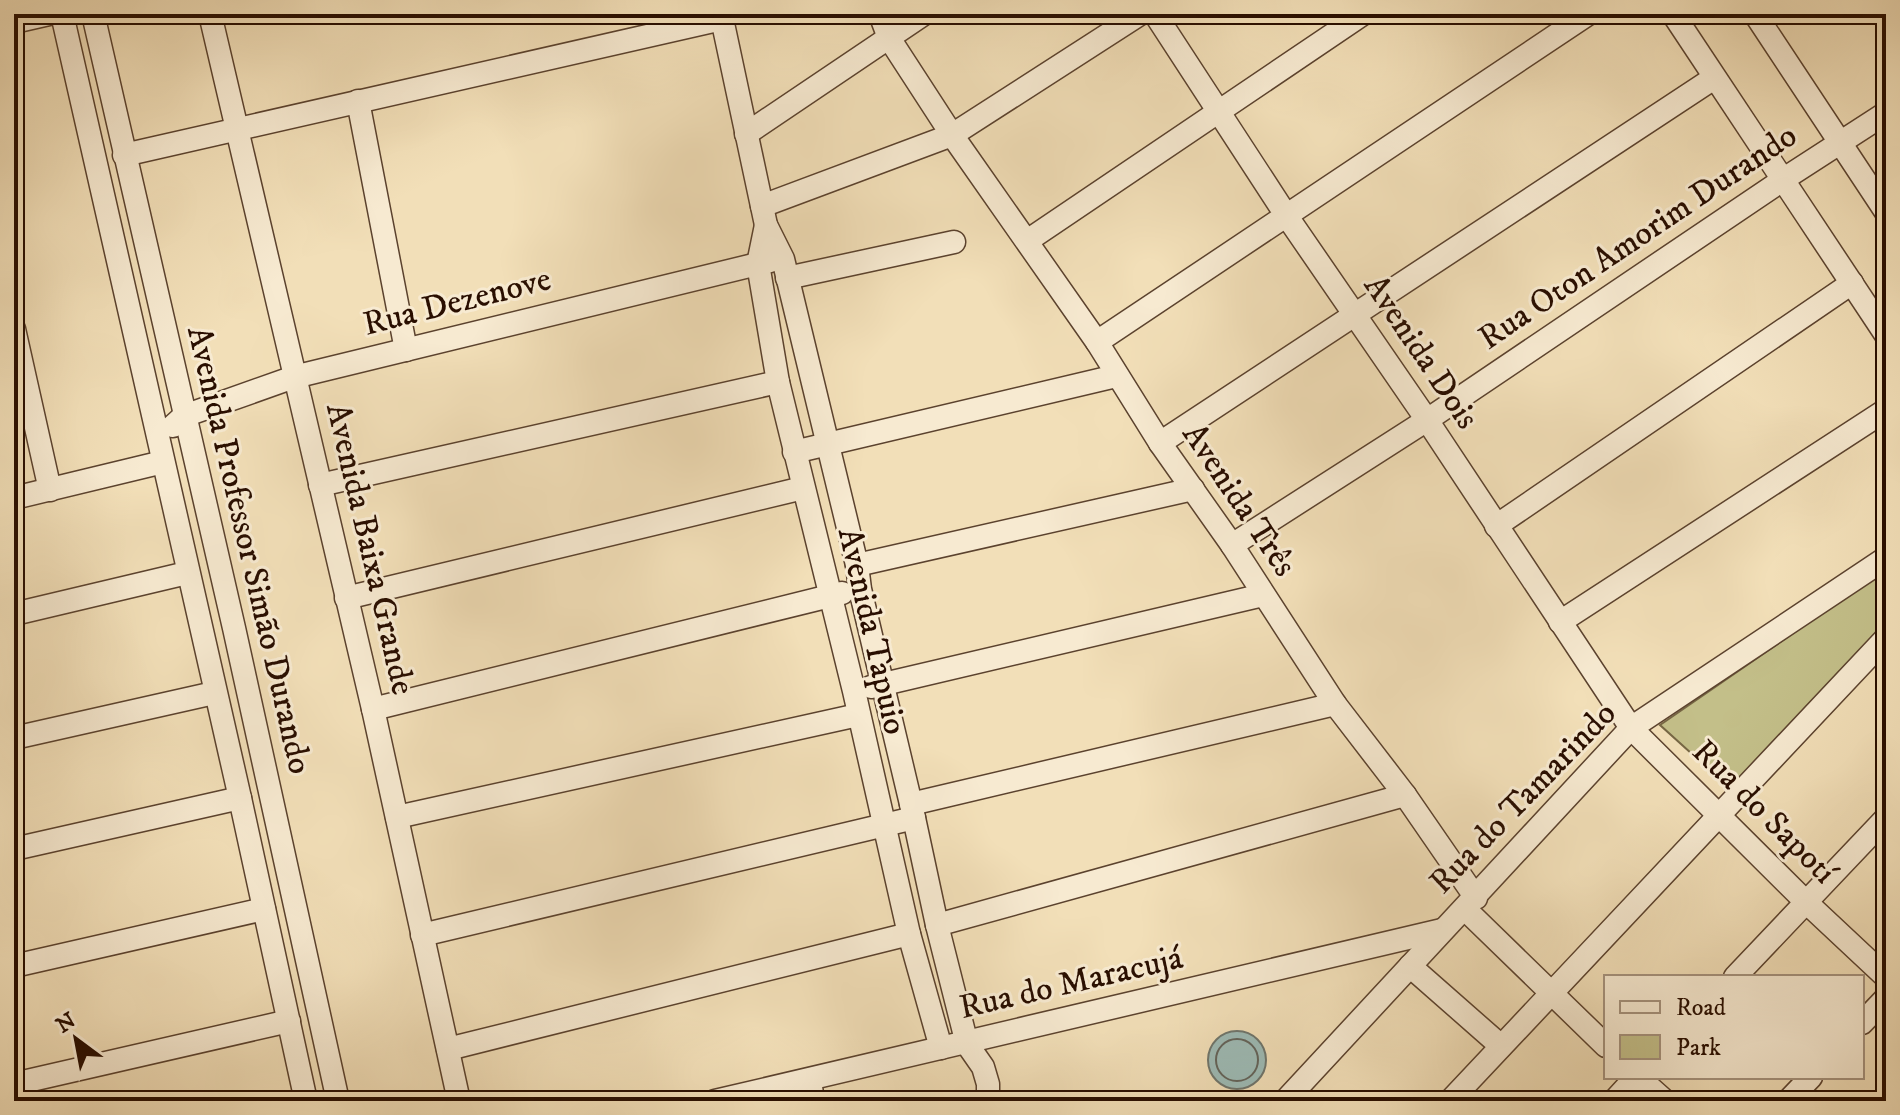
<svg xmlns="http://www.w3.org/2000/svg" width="1900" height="1115" font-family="'IM FELL DW Pica',serif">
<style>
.green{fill:#c3bf89;stroke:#766644;stroke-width:2}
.water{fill:#9dbbb6;stroke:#6f766d;stroke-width:2}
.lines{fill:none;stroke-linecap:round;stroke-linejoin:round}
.shore{stroke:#63645b;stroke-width:2}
.minor-casing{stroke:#5b422e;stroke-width:25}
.minor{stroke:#f7ead1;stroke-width:22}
.labels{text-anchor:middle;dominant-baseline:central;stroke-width:6;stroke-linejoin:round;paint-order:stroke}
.street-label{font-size:34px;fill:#290e00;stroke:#f7ead1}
</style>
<rect width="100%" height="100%" fill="#f2dfb8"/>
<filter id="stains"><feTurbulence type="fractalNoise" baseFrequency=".0025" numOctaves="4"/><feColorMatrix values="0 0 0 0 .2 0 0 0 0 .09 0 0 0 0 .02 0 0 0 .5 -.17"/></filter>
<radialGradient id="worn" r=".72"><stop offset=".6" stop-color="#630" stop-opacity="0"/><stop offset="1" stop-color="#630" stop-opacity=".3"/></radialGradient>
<polygon class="green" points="1886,569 1886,629 1734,792 1660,725"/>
<circle class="water" cx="1237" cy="1060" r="29"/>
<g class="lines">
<circle class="shore" cx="1237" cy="1060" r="21"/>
<g class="minor-casing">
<g id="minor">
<polyline points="62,14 240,798 306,1101"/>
<polyline points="93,14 234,628 338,1101"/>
<polyline points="210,14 373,709 459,1101"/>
<polyline points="721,14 766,225 783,259 857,565 860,589 911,804 937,925 967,1044 983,1067 988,1084 988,1101"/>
<polyline points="880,14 889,38 952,135 1097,342 1160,443 1232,545 1335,704 1405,795 1476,898"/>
<polyline points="1155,14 1286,215 1427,420 1631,728 1807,903 1886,977"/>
<polyline points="1673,14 1886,335"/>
<polyline points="1755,14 1886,212"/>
<polyline points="14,22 49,14"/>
<polyline points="358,101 406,350"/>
<polyline points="746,134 924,14"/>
<polyline points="124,155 722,19"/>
<polyline points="762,206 952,135 1140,14"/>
<polyline points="766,225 758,264 778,382 854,691 909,934 941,1048"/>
<polyline points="1027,241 1363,14"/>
<polyline points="787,278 954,242"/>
<polyline points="14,329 50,490"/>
<polyline points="1097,342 1588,14"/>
<polyline points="173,426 184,416 294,377 770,261"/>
<polyline points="1160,443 1714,78"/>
<polyline points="794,452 1116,376"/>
<polyline points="320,485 778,382"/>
<polyline points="14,498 163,462"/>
<polyline points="1496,526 1852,283"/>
<polyline points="1232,545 1427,420 1784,179 1886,113"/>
<polyline points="857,565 1193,489"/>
<polyline points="346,598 803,488"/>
<polyline points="14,614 187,573"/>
<polyline points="1560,622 1886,410"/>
<polyline points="871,687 1263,595"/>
<polyline points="373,709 842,593"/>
<polyline points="14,738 214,693"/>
<polyline points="911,804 1335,704"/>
<polyline points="397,817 858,715"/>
<polyline points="14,849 240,798"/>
<polyline points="1465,909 1606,1046"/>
<polyline points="937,925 1405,795"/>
<polyline points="422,935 914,818"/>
<polyline points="14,966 264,909"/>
<polyline points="1410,966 1501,1046"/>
<polyline points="1735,977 1886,818"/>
<polyline points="1862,1023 1886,998"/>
<polyline points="448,1049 909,934"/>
<polyline points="1638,1077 1665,1101"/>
<polyline points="810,1080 813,1101"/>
<polyline points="14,1084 289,1021"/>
<polyline points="715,1101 1442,930"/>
<polyline points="1285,1101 1631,728 1886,558"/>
<polyline points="1450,1101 1886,638"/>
<polyline points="1614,1101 1636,1077"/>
<polyline points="1788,1101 1811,1077"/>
</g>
</g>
<use href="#minor" class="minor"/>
</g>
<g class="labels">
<g class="street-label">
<text transform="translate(1638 237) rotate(-34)">Rua Oton Amorim Durando</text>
<text transform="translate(457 302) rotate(-14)">Rua Dezenove</text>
<text transform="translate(1421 352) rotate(56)">Avenida Dois</text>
<text transform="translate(1239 500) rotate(56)">Avenida Três</text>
<text transform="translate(370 549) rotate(77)">Avenida Baixa Grande</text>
<text transform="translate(249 550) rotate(77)">Avenida Professor Simão Durando</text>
<text transform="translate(872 631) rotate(77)">Avenida Tapuio</text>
<text transform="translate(1523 798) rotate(-46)">Rua do Tamarindo</text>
<text transform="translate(1764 812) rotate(45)">Rua do Sapotí</text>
<text transform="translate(1071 983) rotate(-13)">Rua do Maracujá</text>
</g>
</g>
<rect width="1900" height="1115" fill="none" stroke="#f2dfb8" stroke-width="48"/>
<rect x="16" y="16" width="1868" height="1083" fill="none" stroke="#290e00" stroke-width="4"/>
<rect x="24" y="24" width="1852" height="1067" fill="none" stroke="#290e00" stroke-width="2"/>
<rect x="1604" y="975" width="260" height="104" fill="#f7ead1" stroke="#a5927d" stroke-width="2"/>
<rect x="1620" y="1001" width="40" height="12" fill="#f7ead1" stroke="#a5927d" stroke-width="2"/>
<text x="1676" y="1015" font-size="24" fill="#290e00">Road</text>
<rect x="1620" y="1035" width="40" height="24" fill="#c3bf89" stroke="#a5927d" stroke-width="2"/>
<text x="1676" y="1055" font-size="24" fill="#290e00">Park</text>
<g transform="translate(76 1039) rotate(328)" stroke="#f7ead1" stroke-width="6" paint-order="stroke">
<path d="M0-6L14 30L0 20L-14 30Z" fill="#290e00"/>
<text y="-12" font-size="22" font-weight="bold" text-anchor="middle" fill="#290e00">N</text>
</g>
<rect width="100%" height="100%" filter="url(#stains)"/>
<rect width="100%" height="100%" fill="url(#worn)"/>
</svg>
